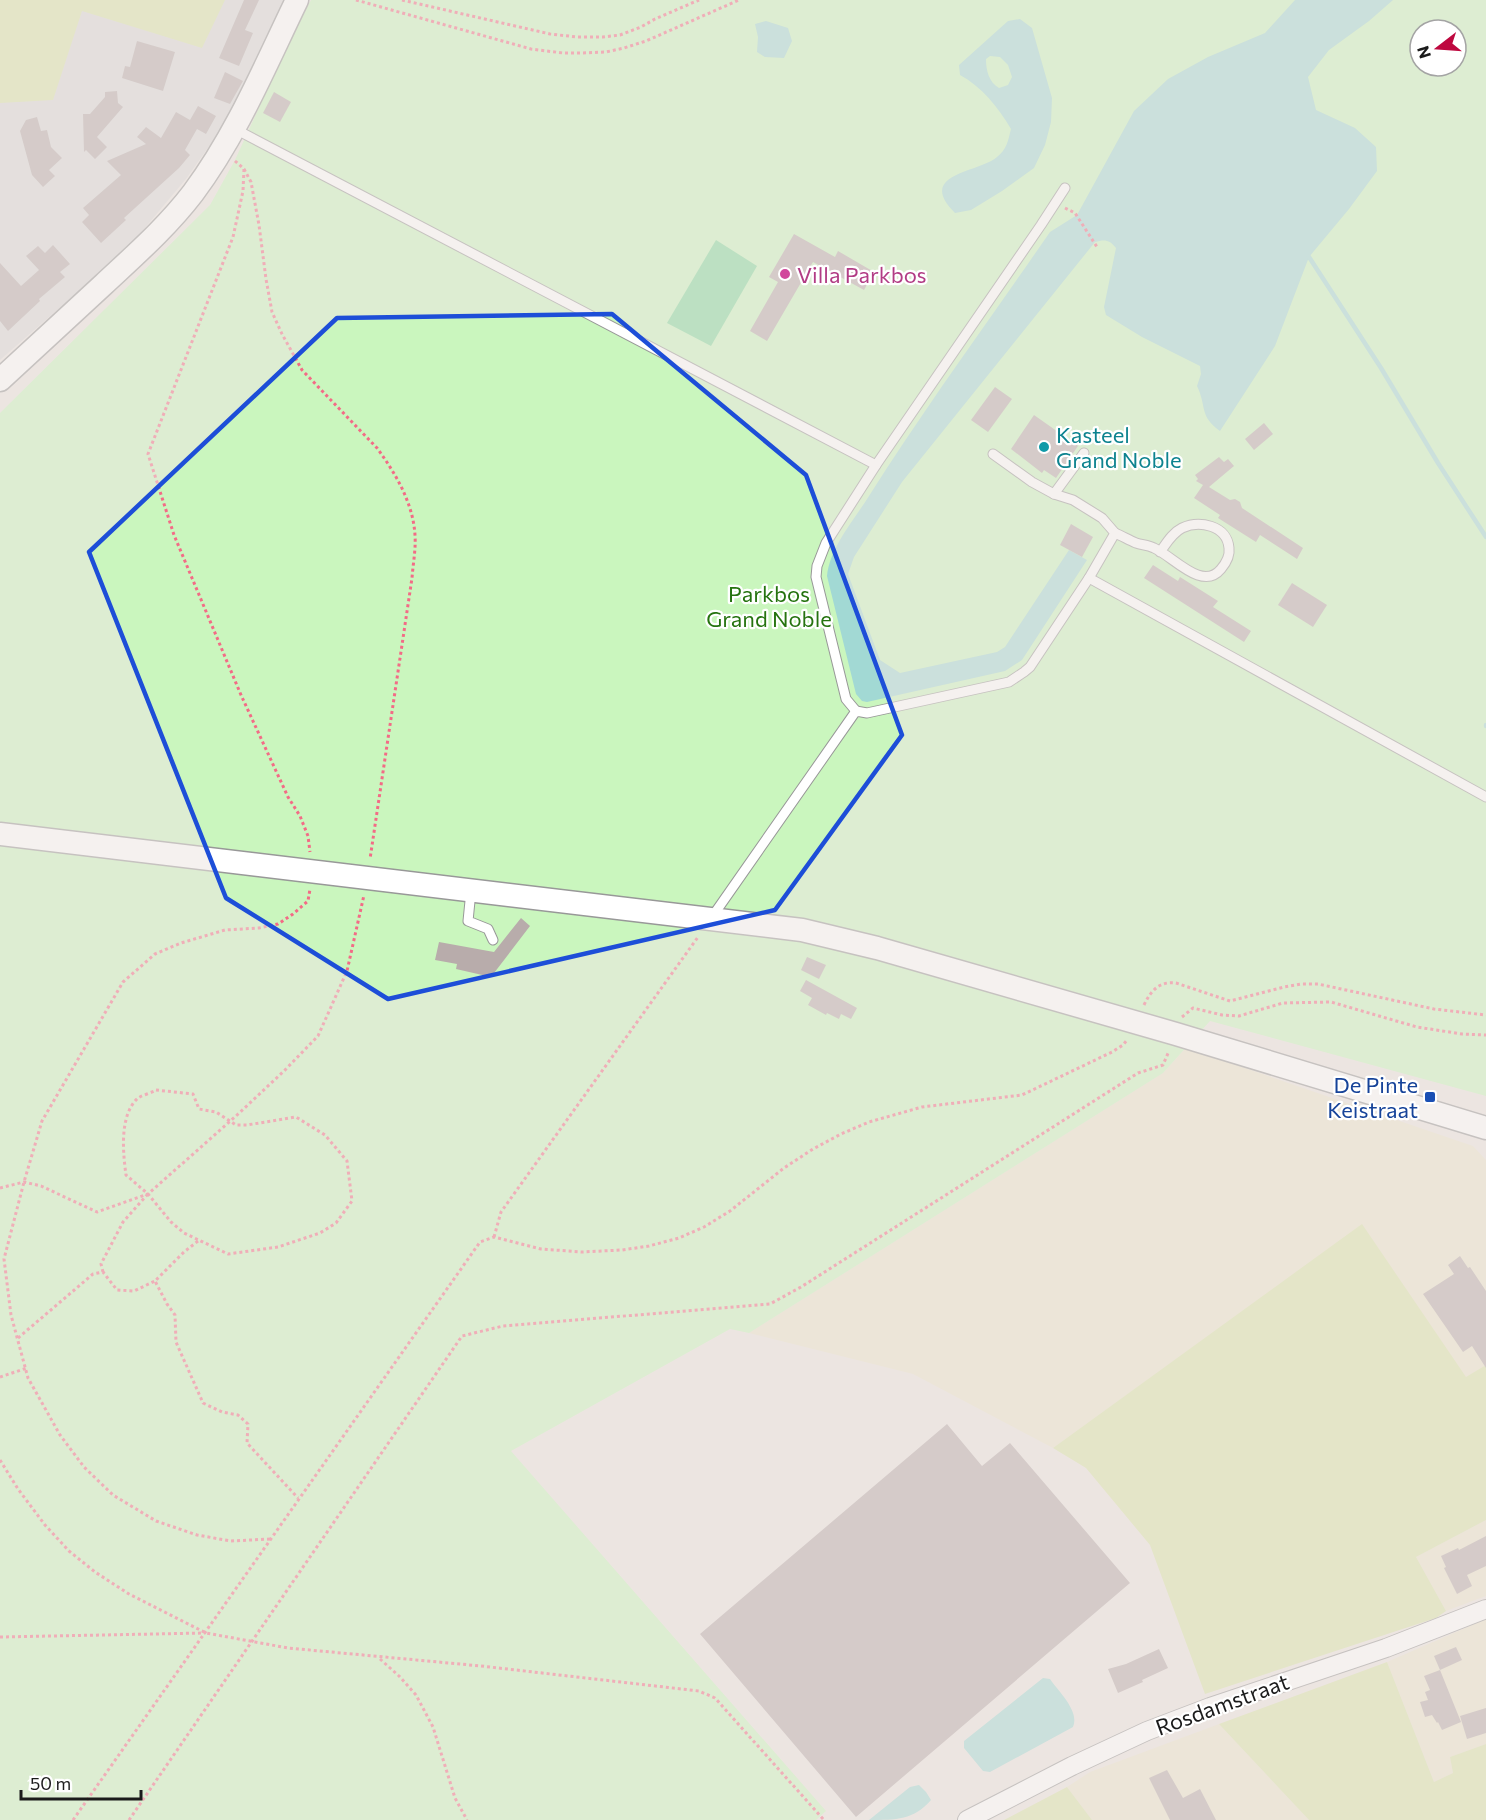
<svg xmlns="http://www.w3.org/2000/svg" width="1486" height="1820" font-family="Commissioner,sans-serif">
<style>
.residential{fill:#d9d8d8}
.farmland{fill:#ebe4cc}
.grass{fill:#d9e5a8}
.park{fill:#caf6be;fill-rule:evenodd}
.pitch{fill:#81d99c}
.water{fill:#a2d9d4;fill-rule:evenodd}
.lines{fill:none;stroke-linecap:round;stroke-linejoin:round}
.stream{stroke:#a2d9d4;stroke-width:4.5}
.building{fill:#b8acab}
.service-casing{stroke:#989898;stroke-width:11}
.minor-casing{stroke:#989898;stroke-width:20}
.tertiary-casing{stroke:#989898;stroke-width:25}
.path{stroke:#f36b86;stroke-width:3;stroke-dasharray:3 3;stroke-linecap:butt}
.service{stroke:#fff;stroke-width:9}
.minor{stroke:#fff;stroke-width:18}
.tertiary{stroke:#fff;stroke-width:22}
.marked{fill:none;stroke:#1d4ed8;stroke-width:4.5;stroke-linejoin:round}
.hotel-dot{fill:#d1479c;stroke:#fff;stroke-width:2}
.culture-dot{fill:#0f9aa8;stroke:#fff;stroke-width:2}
.transit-dot{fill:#1a4fb4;stroke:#fff;stroke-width:2}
.labels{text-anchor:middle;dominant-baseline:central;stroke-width:4.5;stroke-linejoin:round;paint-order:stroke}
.hotel-label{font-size:22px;fill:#b23c85;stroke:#fff;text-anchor:start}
.culture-label{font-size:22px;fill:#0d838f;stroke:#fff;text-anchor:start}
.park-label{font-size:22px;fill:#25730f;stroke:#fff}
.transit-label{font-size:22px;fill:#164399;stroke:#fff;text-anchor:end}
.street-label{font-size:22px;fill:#1b1b1b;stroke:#fff}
</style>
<rect width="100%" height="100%" fill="#ece5e1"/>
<polygon class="residential" points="0,0 288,0 234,111 186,179 128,248 0,360"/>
<g class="farmland">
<polygon points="1186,1048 1473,1146 1486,1160 1486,1365 1466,1378 1362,1225 1053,1448 913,1374 749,1333 1163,1073"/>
<polygon points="1486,1520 1486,1596 1446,1611 1416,1557"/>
<polygon points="1486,1619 1486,1744 1450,1757 1453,1773 1434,1782 1387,1662"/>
<polygon points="1219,1724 1309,1820 1092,1820 1067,1787 1090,1772"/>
</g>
<g class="grass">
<polygon points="0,0 225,0 202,48 82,11 53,100 0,103"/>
<polygon points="1362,1224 1466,1377 1486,1365 1486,1520 1416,1557 1446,1611 1436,1618 1205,1694 1150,1545 1086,1468 1053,1448"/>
<polygon points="1387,1662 1434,1782 1453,1773 1450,1757 1486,1744 1486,1820 1309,1820 1219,1724"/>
<polygon points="1067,1787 1092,1820 1004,1820"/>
</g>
<path class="park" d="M311,0H1486V1096L1210,1021L1163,1073L749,1333L730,1329L511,1451L826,1811L816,1820H0V413L210,205L235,160L288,44ZM1420,30H1456V66H1420Z"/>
<polygon class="pitch" points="716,240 757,266 711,346 667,323"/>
<g class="water">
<path d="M1295,0H1393L1369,21L1329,50L1308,77L1316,110L1355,128L1376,147L1377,171L1349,209L1309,257L1275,346L1220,431C1199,416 1207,407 1197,386L1201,374L1200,366L1142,337L1106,315L1104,307L1116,248C1110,240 1105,239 1095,242L902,482L854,557L848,574L880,660L900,673L997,652L1005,647L1069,550L1087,560L1022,660L1005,671L867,702L862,701L856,694L827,576C830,547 854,520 869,496C926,406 990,319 1050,232L1077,215L1134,111L1168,79L1208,57L1265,33Z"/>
<path d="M1020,19L1032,28L1052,98L1051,122L1045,145L1034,168L1002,191L971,210L955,213C915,173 979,173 997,157C1007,149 1008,141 1011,129C998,107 982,87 960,75L959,65L1008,21ZM990,56L1000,57L1008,65L1012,77L1008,85L999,88C989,82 986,71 986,59Z"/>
<polygon points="766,21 788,28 792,41 784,58 765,57 757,52 758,37 755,24"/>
<path d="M1043,1678L1050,1679C1058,1691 1080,1711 1073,1727L990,1772L983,1771L964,1748V1741Z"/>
<path d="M919,1785L926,1792L931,1800C914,1820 896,1820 869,1820L910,1787Z"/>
</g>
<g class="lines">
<g class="stream">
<polyline points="1309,257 1381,368 1438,463 1486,537"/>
<polyline points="1486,726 1486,725"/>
</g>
</g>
<g class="building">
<polygon points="244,0 259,0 245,30 253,33 239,66 219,58"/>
<polygon points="137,41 175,52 163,91 122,78 125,66 130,67"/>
<polygon points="225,72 243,81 230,104 214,98"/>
<polygon points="117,91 118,103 123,107 97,137 107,147 95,159 86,150 84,152 83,114 90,114 105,97 105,92"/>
<polygon points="274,92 291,102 280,122 263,113"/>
<polygon points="198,106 216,116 206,134 197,129 185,150 190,155 179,168 124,218 126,220 101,243 82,222 89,215 83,208 121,175 107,161 146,144 137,137 146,127 161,138 176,112 190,120"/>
<polygon points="37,117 41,131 47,130 51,147 62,158 49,170 55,176 43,187 32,175 20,131 26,120"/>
<polygon points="794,234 835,257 838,251 874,272 864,290 813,262 767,341 750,331 778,282 769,277"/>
<polygon points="53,245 70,264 60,272 65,277 39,299 40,301 8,331 0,321 0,263 21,286 39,270 26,256 38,246 45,253"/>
<polygon points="995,387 1012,399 988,432 971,420"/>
<polygon points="1034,415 1078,446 1056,478 1044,470 1042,473 1011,449"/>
<polygon points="1264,423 1273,434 1254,450 1245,439"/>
<polygon points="1219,457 1224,462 1228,459 1234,466 1209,487 1230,500 1235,499 1240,502 1242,508 1303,548 1297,559 1260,535 1256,542 1218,518 1220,515 1194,498 1203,485 1196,481 1198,479 1195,475"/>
<polygon points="1071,524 1093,537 1082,557 1060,545"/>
<polygon points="1153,565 1178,581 1180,577 1218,601 1213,607 1251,631 1244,642 1144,578"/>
<polygon points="1292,583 1327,605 1313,627 1278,605"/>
<polygon points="521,918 530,926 491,977 456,969 457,964 435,960 439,942 494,952"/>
<polygon points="807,957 826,965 819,979 801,970"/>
<polygon points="806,980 857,1008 851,1019 841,1014 839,1019 827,1013 826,1015 808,1005 812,998 800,991"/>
<polygon points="1460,1256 1468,1268 1470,1267 1486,1291 1486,1368 1472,1346 1463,1352 1423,1294 1454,1274 1448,1265"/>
<polygon points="947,1424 982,1466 1010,1443 1130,1583 856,1817 700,1634"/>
<polygon points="1486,1536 1486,1566 1467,1575 1472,1586 1457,1594 1444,1568 1446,1567 1441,1556 1458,1548 1459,1550"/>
<polygon points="1456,1647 1462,1660 1440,1670 1434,1656"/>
<polygon points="1159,1649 1168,1668 1142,1680 1143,1682 1118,1693 1108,1669 1126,1664"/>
<polygon points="1440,1670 1461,1722 1442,1730 1438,1722 1437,1723 1432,1715 1425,1717 1420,1702 1428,1700 1425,1692 1430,1690 1424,1676"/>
<polygon points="1486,1708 1486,1733 1467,1739 1460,1716"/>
<polygon points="1167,1770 1183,1798 1200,1789 1216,1820 1170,1820 1149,1778"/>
</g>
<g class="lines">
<g class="service-casing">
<g id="service">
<polyline points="235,129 876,465"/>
<polyline points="1054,494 1084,453"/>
<path d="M1115,533C1122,536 1129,540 1136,543C1142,545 1148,545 1154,548C1173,556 1202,592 1221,569C1226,563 1230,555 1229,548C1227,525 1199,520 1182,528C1172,533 1166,544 1160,552"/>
<polyline points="1089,578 1486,797"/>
<polyline points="856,711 846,699 816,577 817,566 826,543 876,465 1041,225 1065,188"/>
<polyline points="471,891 468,921 488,929 493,940"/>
<polyline points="712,917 856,711 867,713 1009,682 1024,672 1030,667 1089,578 1115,533 1102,518 1073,500 1054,494 1032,482 993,454"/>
</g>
</g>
<g class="minor-casing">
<polyline id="minor" points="967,1820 1072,1766 1147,1731 1210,1707 1386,1648 1486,1609"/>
</g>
<g class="tertiary-casing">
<g id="tertiary">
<path d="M0,380C35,348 69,316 104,284C135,255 167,227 193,193C237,134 265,66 297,0"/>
<polyline points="0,834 802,930 877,948 1176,1034 1486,1128"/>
</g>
</g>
<g class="path">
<polyline points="356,0 531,49 563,53 582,53 606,52 624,48 646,41 739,0"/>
<polyline points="402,0 550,34 577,37 603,37 620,35 641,27 655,19 699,0"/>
<path d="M235,161L244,169L251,182L259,225L266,279L272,312L282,334L302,370L377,448C396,474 413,503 415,535C416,549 413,564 412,578L370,859"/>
<polyline points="244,169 243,191 233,237 148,454 174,535 241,695 288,797 300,816 308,836 310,852"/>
<polyline points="1065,208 1075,213 1097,247"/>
<path d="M1144,1005C1151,990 1160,981 1176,983L1230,1001L1284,987L1301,984H1318L1434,1009L1486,1015"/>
<polyline points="1182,1017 1193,1008 1222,1015 1239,1016 1283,1003 1331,1002 1417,1027 1462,1034 1486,1035"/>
<path d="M156,1090L193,1094L199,1109L216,1112L236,1125H247L296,1117L325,1135L347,1161L352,1201L336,1223L320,1233L278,1247L228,1254L184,1233L171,1222L148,1194L126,1175C123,1153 119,1115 138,1098C143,1095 151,1093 156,1090Z"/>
<polyline points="0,1188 24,1182 41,1186 97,1212 148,1194 236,1116 284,1071 318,1036 347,971 364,895"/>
<polyline points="494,1237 501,1212 698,937"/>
<polyline points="198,1241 184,1252 155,1281 167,1304 175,1315 176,1342 203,1403 222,1412 238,1415 248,1424 247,1443 298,1498"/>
<polyline points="103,1272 101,1264 123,1222 147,1195"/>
<polyline points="18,1338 93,1274 103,1272 117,1290 134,1291 155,1281"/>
<polyline points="0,1377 27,1368"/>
<polyline points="0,1460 18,1489 45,1525 69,1551 95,1572 129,1594 206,1633 288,1648 481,1666 699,1691 715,1698 824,1820"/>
<polyline points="270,1539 231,1541 197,1535 156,1521 113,1495 84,1467 60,1435 28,1378 11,1315 4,1259 24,1182 42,1121 123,982 155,954 181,943 225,930 259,928 278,924 293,914 308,901 310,889"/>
<polyline points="0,1637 205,1633"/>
<polyline points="380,1659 399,1676 416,1695 433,1727 455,1798 467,1820"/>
<polyline points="73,1820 480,1242 494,1237 541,1249 582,1252 622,1250 649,1246 679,1238 704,1227 730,1211 784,1168 813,1149 841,1134 869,1122 922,1107 1022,1095 1112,1052 1123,1045 1127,1040"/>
<polyline points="129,1820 462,1336 503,1326 770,1304 801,1287 1138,1073 1163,1065 1169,1051"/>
</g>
<use href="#service" class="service"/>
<use href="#minor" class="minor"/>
<use href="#tertiary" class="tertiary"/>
</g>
<path d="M0 0H1486V1820H0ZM612,314L806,475L902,735L775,910L388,999L226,898L89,552L337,318Z" fill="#ece5e1" fill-opacity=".55" fill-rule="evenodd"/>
<path class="marked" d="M612,314L806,475L902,735L775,910L388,999L226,898L89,552L337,318Z"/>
<circle class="hotel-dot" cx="785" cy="274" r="6"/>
<circle class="culture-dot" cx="1044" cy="447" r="6"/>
<rect class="transit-dot" x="1424" y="1091" width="12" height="12" rx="3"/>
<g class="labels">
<g class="hotel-label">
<text x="797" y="274">Villa Parkbos</text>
</g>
<g class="culture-label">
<text x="1056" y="434">Kasteel<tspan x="1056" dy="25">Grand Noble</tspan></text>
</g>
<g class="park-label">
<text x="769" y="593">Parkbos<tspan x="769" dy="25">Grand Noble</tspan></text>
</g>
<g class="transit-label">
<text x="1418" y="1084">De Pinte<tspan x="1418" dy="25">Keistraat</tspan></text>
</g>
<g class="street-label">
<text transform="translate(1222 1704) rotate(-20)">Rosdamstraat</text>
</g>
</g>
<g transform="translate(1438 48) rotate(253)"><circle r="28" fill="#ffffff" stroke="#a4a4a4" stroke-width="1.5"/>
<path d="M0-4.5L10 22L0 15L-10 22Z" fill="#be083f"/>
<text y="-9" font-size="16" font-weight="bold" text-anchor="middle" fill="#1b1b1b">N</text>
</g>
<path d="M21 1790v9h120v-9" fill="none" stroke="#1b1b1b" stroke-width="3"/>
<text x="30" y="1790" font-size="18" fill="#1b1b1b" stroke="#ffffff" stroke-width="4.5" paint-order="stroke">50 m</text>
</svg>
